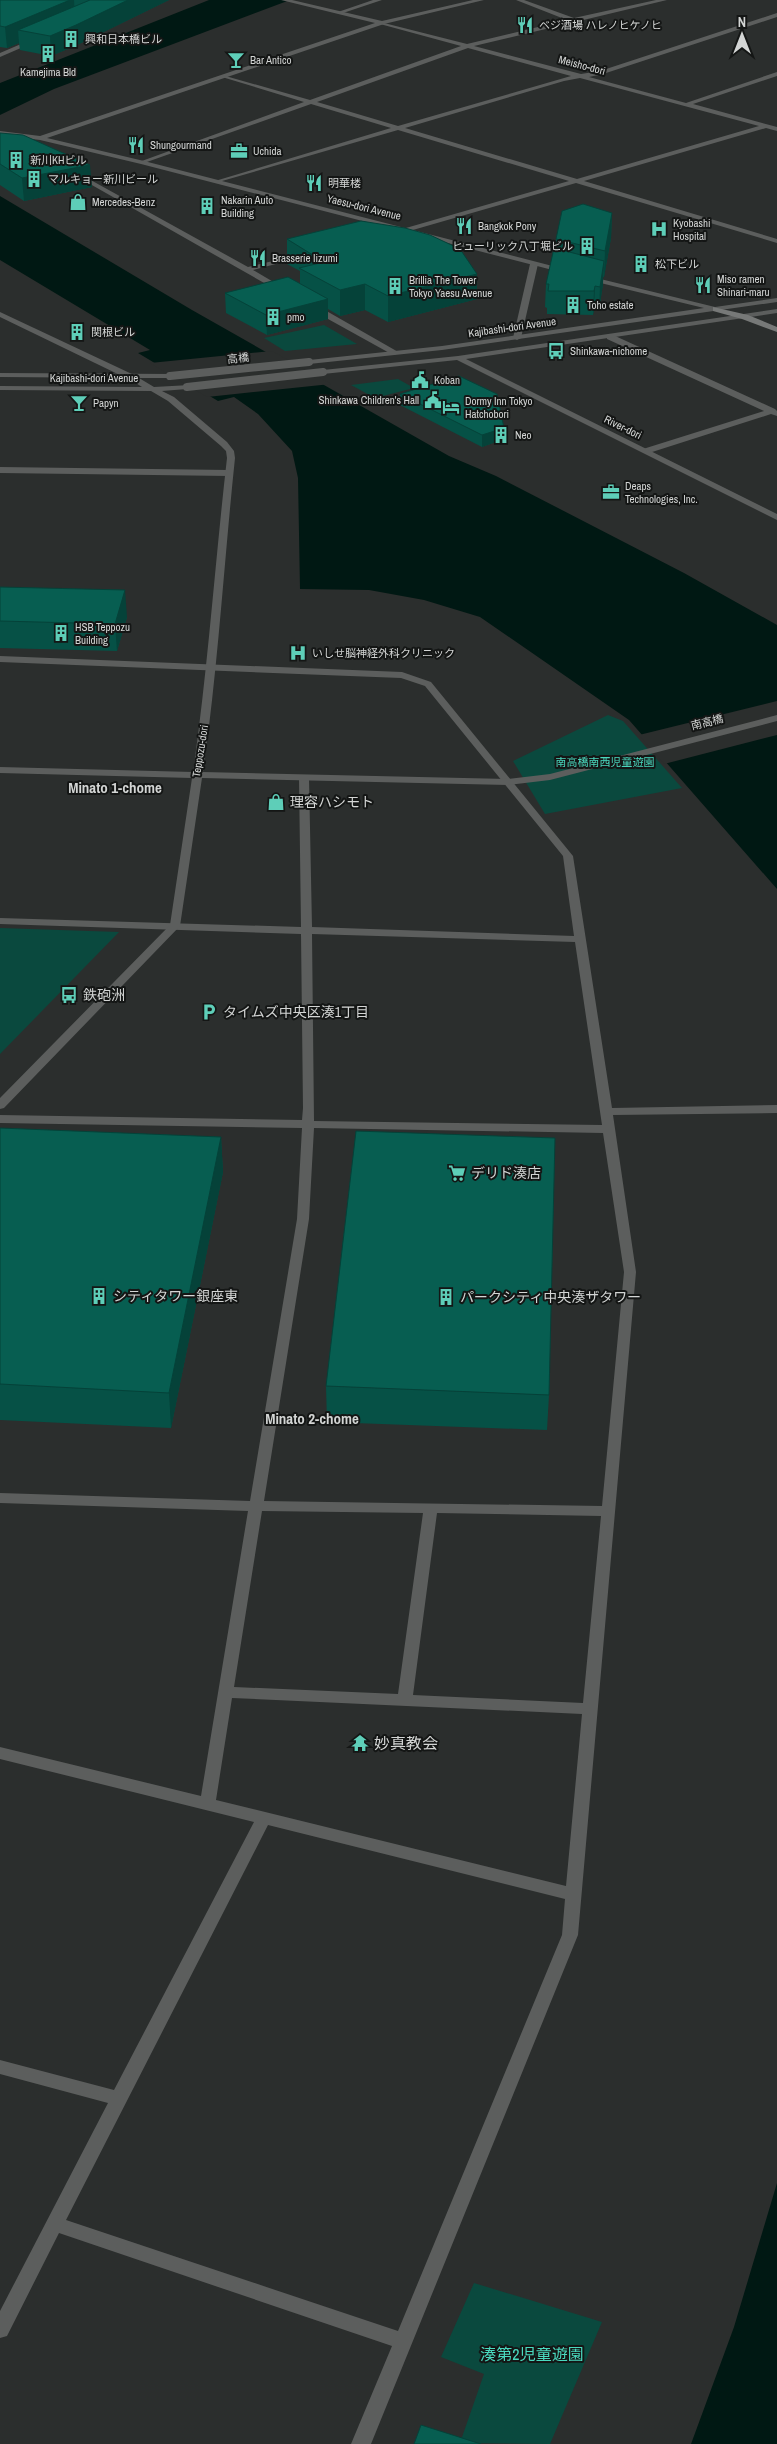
<svg xmlns="http://www.w3.org/2000/svg" width="777" height="2444" font-family="'Archivo Narrow','Noto Sans JP',sans-serif">
<style>
.green{fill:#0a493e}
.water{fill:#001813}
.pier{fill:#2b2e2d}
.lines{fill:none;stroke-linecap:round;stroke-linejoin:round}
.minor{fill:#5c5e5d;fill-rule:evenodd}
.tertiary{fill:#5c5e5d;fill-rule:evenodd}
.secondary{fill:#777978;fill-rule:evenodd}
.tertiary-bridge{stroke:#5c5e5d;stroke-width:8}
.wall{fill:#065146}
.shaded-wall{fill:#054239}
.building{fill:#075e51;stroke:#054239}
.labels{text-anchor:middle;dominant-baseline:central;stroke-width:4;stroke-linejoin:round;paint-order:stroke}
.far-poi-label{font-size:11px;fill:#d3d5d4;stroke:#141615;text-anchor:start}
.far-street-label{font-size:11px;fill:#d3d5d4;stroke:#141615}
.far-park-label{font-size:11px;fill:#4ad9bf;stroke:#141615}
.poi-label{font-size:14px;fill:#d3d5d4;stroke:#141615;text-anchor:start}
.neighbourhood-label{font-size:15px;font-weight:bold;fill:#d3d5d4;stroke:#141615}
.near-poi-label{font-size:16px;fill:#d3d5d4;stroke:#141615;text-anchor:start}
.near-park-label{font-size:16px;fill:#4ad9bf;stroke:#141615}
</style>
<rect width="100%" height="100%" fill="#2b2e2d"/>
<g class="green">
<polygon points="324,325 357,344 285,351 264,338"/>
<polygon points="398,379 414,388 375,398 351,385"/>
<polygon points="608,715 623,721 682,788 545,814 513,761"/>
<polygon points="0,928 119,932 0,1054"/>
<polygon points="474,2283 602,2322 550,2444 460,2443 484,2374 441,2357"/>
</g>
<g class="water">
<polygon points="209,0 290,0 54,89 0,115 0,83"/>
<polygon points="0,196 192,310 449,456 496,476 684,573 777,625 777,889 629,720 480,617 424,600 369,590 300,589 298,478 292,451 258,414 234,397 218,401 138,353 150,350 0,260"/>
<polygon points="777,2183 777,2444 691,2444 734,2327"/>
</g>
<g class="pier">
<polygon points="272,351 331,384 207,397 150,363"/>
<polygon points="777,701 777,735 664,764 639,735"/>
</g>
<g class="lines">
<g class="minor">
<polygon points="373,0 382,0 343,13 338,12"/>
<path d="M516,0H524L574,18L656,0H667L474,46L581,74L600,71L777,13V17L603,74L589,77L686,103L777,72V76L693,104L777,127V131L766,128L584,181L777,239V243L576,183L392,236V232L569,181L398,130L215,183V181L391,128L311,104L144,163L139,162L304,102L222,77V75L310,100L461,46L380,24V22L467,44L567,20ZM468,48L571,76L398,126L317,102ZM580,78L759,126L577,179L405,128L564,81Z"/>
<polygon points="35,38 37,41 0,57 0,53"/>
<polygon points="78,173 248,267 302,254 306,256 253,270 287,290 280,292 76,176 75,175"/>
<polygon points="534,262 538,264 521,338 517,340 513,338 530,264"/>
<polygon points="310,305 316,305 400,353 393,355 310,309"/>
<polygon points="0,312 134,375 135,377 128,379 0,317"/>
<polygon points="607,335 613,335 775,409 777,411 777,416 771,414 649,453 643,453 643,449 764,411 607,339"/>
<polygon points="0,467 229,470 233,473 229,476 0,473"/>
<path d="M0,656L402,672L431,682L573,856L612,1108L777,1105V1113L613,1115L636,1272L578,1935L371,2444H351L392,2346L59,2233L7,2336L0,2338V2311L108,2103L0,2074V2060L114,2090L254,1822L0,1759V1747L201,1796L248,1511L0,1503V1493L250,1501L297,1219L302,1128L0,1123V1115L302,1120L303,1108L301,934L0,924V918L301,927L299,778L304,775L309,778L312,927L574,936L563,856L425,686L401,678L0,662ZM312,934L575,942L602,1125L314,1121ZM314,1128L603,1133L624,1272L602,1506L264,1501L309,1219ZM262,1511L423,1513L398,1694L234,1687ZM437,1513L601,1516L583,1703L413,1695ZM232,1698L582,1714L566,1886L216,1800ZM268,1825L565,1899L562,1935L398,2331L66,2220Z"/>
</g>
<g class="tertiary">
<polygon points="281,0 292,0 382,21 473,0 484,0 384,24 47,138 144,161 568,270 568,274 141,164 40,140 0,135 0,131 40,136 375,23"/>
<polygon points="584,275 715,307 777,298 777,302 442,350 309,364 305,362 309,360 442,346 704,308 584,279"/>
<polygon points="777,309 777,313 466,359 777,514 777,520 457,360 323,374 319,372 323,370 458,356"/>
<path d="M0,373L173,374V378H139L154,387L190,385L191,387L187,389L162,391L174,397L227,442L234,451L235,458C224,562 218,668 203,772L508,779L550,774L777,715V721L550,780L508,785L202,778L180,926L4,1108L0,1109V1098L170,925L192,778L0,773V767L193,772C208,668 215,562 227,458L226,451L221,446L168,401L151,391L0,390V386L142,387L128,378L0,377Z"/>
</g>
<polygon class="secondary" points="713,307 748,315 777,327 777,332 742,319 713,311"/>
<g class="tertiary-bridge">
<polyline points="170,376 309,362"/>
<polyline points="187,387 323,372"/>
</g>
</g>
<g class="wall">
<polygon points="0,0 169,0 77,45 51,56 20,50 19,43 7,48 0,47"/>
<polygon points="0,133 92,187 24,201 0,185"/>
<polygon points="612,213 611,238 604,277 603,277 603,284 599,310 594,310 593,315 547,314 547,308 545,307 546,284 556,249 556,239"/>
<polygon points="287,239 477,299 388,322 365,310 340,316 328,309 328,319 267,335 226,313 225,293 300,284 300,271 287,264"/>
<polygon points="400,394 504,428 504,439 482,447 400,405"/>
<polygon points="0,587 127,617 117,651 0,648"/>
<polygon points="0,1128 221,1137 223,1172 171,1428 0,1420"/>
<polygon points="326,1386 549,1395 547,1430 327,1422"/>
</g>
<g class="shaded-wall">
<polygon points="70,0 74,0 75,19 18,30 19,43 7,48 5,27"/>
<polygon points="128,0 169,0 77,45 51,56 50,36"/>
<polygon points="90,165 92,187 24,201 22,178"/>
<polygon points="612,213 611,238 604,277 605,251"/>
<polygon points="604,261 603,284 599,310 600,287"/>
<polygon points="477,274 477,299 388,322 388,296"/>
<polygon points="365,284 365,310 340,316 340,290"/>
<polygon points="595,286 594,310 593,315 594,291"/>
<polygon points="328,299 328,319 267,335 266,315"/>
<polygon points="504,428 504,439 482,447 482,435"/>
<polygon points="125,590 127,617 117,651 115,624"/>
<polygon points="221,1137 223,1172 171,1428 169,1393"/>
</g>
<g class="building">
<polygon points="0,0 70,0 5,27 0,26"/>
<polygon points="90,0 128,0 76,25 50,36 18,30"/>
<polygon points="0,133 23,135 90,165 22,178 0,164"/>
<polygon points="583,204 612,213 605,251 556,239 562,211"/>
<polygon points="361,221 405,228 430,235 460,249 477,274 388,296 365,284 340,290 299,268 324,262 287,239"/>
<polygon points="554,248 604,261 600,287 595,286 594,291 548,291 549,284 546,284"/>
<polygon points="288,277 328,299 266,315 225,293"/>
<polygon points="459,376 497,394 504,428 482,435 400,394"/>
<polygon points="0,587 125,590 115,624 0,621"/>
<polygon points="0,1128 221,1137 169,1393 0,1384"/>
<polygon points="356,1131 555,1138 549,1395 326,1386"/>
<polygon points="421,2425 481,2444 414,2444"/>
</g>
<defs>
<g id="restaurant-bare" transform="scale(1.35)"><path d="M-5-6h1v4h1v-4h1v4h1v-4h1v5L-1.5 .5V6h-2V.5L-5-1ZM5-6V6H3V1.5H1.5Q1.5-4 5-6Z" fill="#5eceb8" stroke="#141615" stroke-width="2.5" paint-order="stroke"/></g>
<g id="building-bare" transform="scale(1.35)"><path d="M-4-6H4V6H1V3H-1V6H-4ZM-2.5-4.3h1.7v1.8h-1.7ZM.8-4.3h1.7v1.8H.8ZM-2.5-1h1.7V.8h-1.7ZM.8-1h1.7V.8H.8Z" fill="#5eceb8" stroke="#141615" stroke-width="2.5" paint-order="stroke"/></g>
<g id="bar-bare" transform="scale(1.35)"><path d="M-6-5H6L.8 .8V4.5H3.5V6h-7V4.5H-.8V.8Z" fill="#5eceb8" stroke="#141615" stroke-width="2.5" paint-order="stroke"/></g>
<g id="office-bare" transform="scale(1.35)"><path d="M-6-3h4V-5.5h4V-3h4V5H-6ZM-1-4.5V-3h2v-1.5ZM-6 0V1H6V0Z" fill="#5eceb8" stroke="#141615" stroke-width="2.5" paint-order="stroke"/></g>
<g id="shop-bare" transform="scale(1.35)"><path d="M-5-2.5h2.3a2.7 3.5 0 0 1 5.4 0H5L5.5 6h-11ZM-1.5-2.5h3a1.5 2.3 0 0 0-3 0Z" fill="#5eceb8" stroke="#141615" stroke-width="2.5" paint-order="stroke"/></g>
<g id="hospital-bare" transform="scale(1.35)"><path d="M-5-5h3v3.5h4V-5h3V5h-3V1.5h-4V5h-3Z" fill="#5eceb8" stroke="#141615" stroke-width="2.5" paint-order="stroke"/></g>
<g id="bus-bare" transform="scale(1.35)"><path d="M-5-6H5V4H4V6H2V4H-2V6H-4V4H-5ZM-3.5-4V0h7V-4ZM-3.5 1.2v1.5H-2V1.2ZM2 1.2v1.5H3.5V1.2Z" fill="#5eceb8" stroke="#141615" stroke-width="2.5" paint-order="stroke"/></g>
<g id="civic-bare" transform="scale(1.35)"><path d="M-.6-6.5H3V-4.5H.6V-3L4-1V1h2V6H-6V1h2V-1L-.6-3ZM-1.2 2.5V6h2.4V2.5Z" fill="#5eceb8" stroke="#141615" stroke-width="2.5" paint-order="stroke"/></g>
<g id="hotel-bare" transform="scale(1.35)"><path d="M-6-4.5h1.5V1H6V5H4.5V3h-9V5H-6ZM-4 0a1.8 1.8 0 1 1 3.6 0ZM.5 0V-2.5h3Q6-2.5 6 0Z" fill="#5eceb8" stroke="#141615" stroke-width="2.5" paint-order="stroke"/></g>
<g id="parking-bare" transform="scale(1.35)"><path d="M-3.5-5.5H1a3.5 3.5 0 0 1 0 7H-1V5.5H-3.5ZM-1-3.4V-.6H.8a1.4 1.4 0 0 0 0-2.8Z" fill="#5eceb8" stroke="#141615" stroke-width="2.5" paint-order="stroke"/></g>
<g id="supermarket-bare" transform="scale(1.35)"><path d="M-6-5.5h2.5l.6 2H6L4.5 2H-2.5L-4.4-4H-6ZM-1.5 3.2a1.3 1.3 0 1 0 .1 0ZM3 3.2a1.3 1.3 0 1 0 .1 0Z" fill="#5eceb8" stroke="#141615" stroke-width="2.5" paint-order="stroke"/></g>
<g id="temple-bare" transform="scale(1.35)"><path d="M0-6L5-2H3V0L6.5 2.5H4V6H1.5V3h-3V6H-4V2.5H-6.5L-3 0V-2H-5Z" fill="#5eceb8" stroke="#141615" stroke-width="2.5" paint-order="stroke"/></g>
</defs>
<g fill-rule="evenodd">
<use href="#restaurant-bare" x="525" y="25"/>
<use href="#building-bare" x="71" y="39"/>
<use href="#building-bare" x="48" y="54"/>
<use href="#bar-bare" x="236" y="60"/>
<use href="#restaurant-bare" x="136" y="145"/>
<use href="#office-bare" x="239" y="151"/>
<use href="#building-bare" x="16" y="160"/>
<use href="#building-bare" x="34" y="179"/>
<use href="#restaurant-bare" x="314" y="183"/>
<use href="#shop-bare" x="78" y="202"/>
<use href="#building-bare" x="207" y="206"/>
<use href="#restaurant-bare" x="464" y="226"/>
<use href="#hospital-bare" x="659" y="229"/>
<use href="#building-bare" x="587" y="246"/>
<use href="#restaurant-bare" x="258" y="258"/>
<use href="#building-bare" x="641" y="264"/>
<use href="#restaurant-bare" x="703" y="285"/>
<use href="#building-bare" x="395" y="286"/>
<use href="#building-bare" x="573" y="305"/>
<use href="#building-bare" x="273" y="317"/>
<use href="#building-bare" x="77" y="332"/>
<use href="#bus-bare" x="556" y="351"/>
<use href="#civic-bare" x="420" y="380"/>
<use href="#civic-bare" x="433" y="400"/>
<use href="#bar-bare" x="79" y="403"/>
<use href="#hotel-bare" x="451" y="407"/>
<use href="#building-bare" x="501" y="435"/>
<use href="#office-bare" x="611" y="492"/>
<use href="#building-bare" x="61" y="633"/>
<use href="#hospital-bare" x="298" y="653"/>
<use href="#shop-bare" x="276" y="802"/>
<use href="#bus-bare" x="69" y="995"/>
<use href="#parking-bare" x="209" y="1012"/>
<use href="#supermarket-bare" x="457" y="1173"/>
<use href="#building-bare" x="99" y="1296"/>
<use href="#building-bare" x="446" y="1297"/>
<use href="#temple-bare" x="360" y="1743"/>
</g>
<g class="labels">
<g class="far-poi-label">
<text x="539" y="25">ベジ酒場 ハレノヒケノヒ</text>
<text x="85" y="39">興和日本橋ビル</text>
<text x="250" y="60">Bar Antico</text>
<text x="48" y="72" text-anchor="middle">Kamejima Bld</text>
<text x="150" y="145">Shungourmand</text>
<text x="253" y="151">Uchida</text>
<text x="30" y="160">新川KHビル</text>
<text x="48" y="179">マルキョー新川ビール</text>
<text x="328" y="183">明華楼</text>
<text x="221" y="200">Nakarin Auto<tspan x="221" dy="13">Building</tspan></text>
<text x="92" y="202">Mercedes-Benz</text>
<text x="673" y="223">Kyobashi<tspan x="673" dy="13">Hospital</tspan></text>
<text x="478" y="226">Bangkok Pony</text>
<text x="573" y="246" text-anchor="end">ヒューリック八丁堀ビル</text>
<text x="272" y="258">Brasserie Iizumi</text>
<text x="655" y="264">松下ビル</text>
<text x="717" y="279">Miso ramen<tspan x="717" dy="13">Shinari-maru</tspan></text>
<text x="409" y="280">Brillia The Tower<tspan x="409" dy="13">Tokyo Yaesu Avenue</tspan></text>
<text x="587" y="305">Toho estate</text>
<text x="287" y="317">pmo</text>
<text x="91" y="332">関根ビル</text>
<text x="570" y="351">Shinkawa-nichome</text>
<text x="434" y="380">Koban</text>
<text x="419" y="400" text-anchor="end">Shinkawa Children's Hall</text>
<text x="465" y="401">Dormy Inn Tokyo<tspan x="465" dy="13">Hatchobori</tspan></text>
<text x="93" y="403">Papyn</text>
<text x="515" y="435">Neo</text>
<text x="625" y="486">Deaps<tspan x="625" dy="13">Technologies, Inc.</tspan></text>
<text x="75" y="627">HSB Teppozu<tspan x="75" dy="13">Building</tspan></text>
<text x="312" y="653">いしせ脳神経外科クリニック</text>
</g>
<g class="far-street-label">
<text transform="translate(582 65) rotate(15)">Meisho-dori</text>
<text transform="translate(364 207) rotate(14)">Yaesu-dori Avenue</text>
<text transform="translate(512 327) rotate(-8)">Kajibashi-dori Avenue</text>
<text transform="translate(238 358) rotate(-6)">高橋</text>
<text x="94" y="378">Kajibashi-dori Avenue</text>
<text transform="translate(623 427) rotate(26)">River-dori</text>
<text transform="translate(707 722) rotate(-14)">南高橋</text>
<text transform="translate(200 751) rotate(-81)">Teppozu-dori</text>
</g>
<g class="far-park-label">
<text x="605" y="762">南高橋南西児童遊園</text>
</g>
<g class="poi-label">
<text x="290" y="802">理容ハシモト</text>
<text x="83" y="995">鉄砲洲</text>
<text x="223" y="1012">タイムズ中央区湊1丁目</text>
<text x="471" y="1173">デリド湊店</text>
<text x="113" y="1296">シティタワー銀座東</text>
<text x="460" y="1297">パークシティ中央湊ザタワー</text>
</g>
<g class="neighbourhood-label">
<text x="115" y="787">Minato 1-chome</text>
<text x="312" y="1418">Minato 2-chome</text>
</g>
<g class="near-poi-label">
<text x="374" y="1743">妙真教会</text>
</g>
<g class="near-park-label">
<text x="532" y="2354">湊第2児童遊園</text>
</g>
</g>
<g transform="translate(742 35)" stroke="#141615" stroke-width="4" paint-order="stroke">
<path d="M0-4L9 19L0 12L-9 19Z" fill="#d3d5d4"/>
<text y="-8" font-size="14" font-weight="bold" text-anchor="middle" fill="#d3d5d4">N</text>
</g>
</svg>
